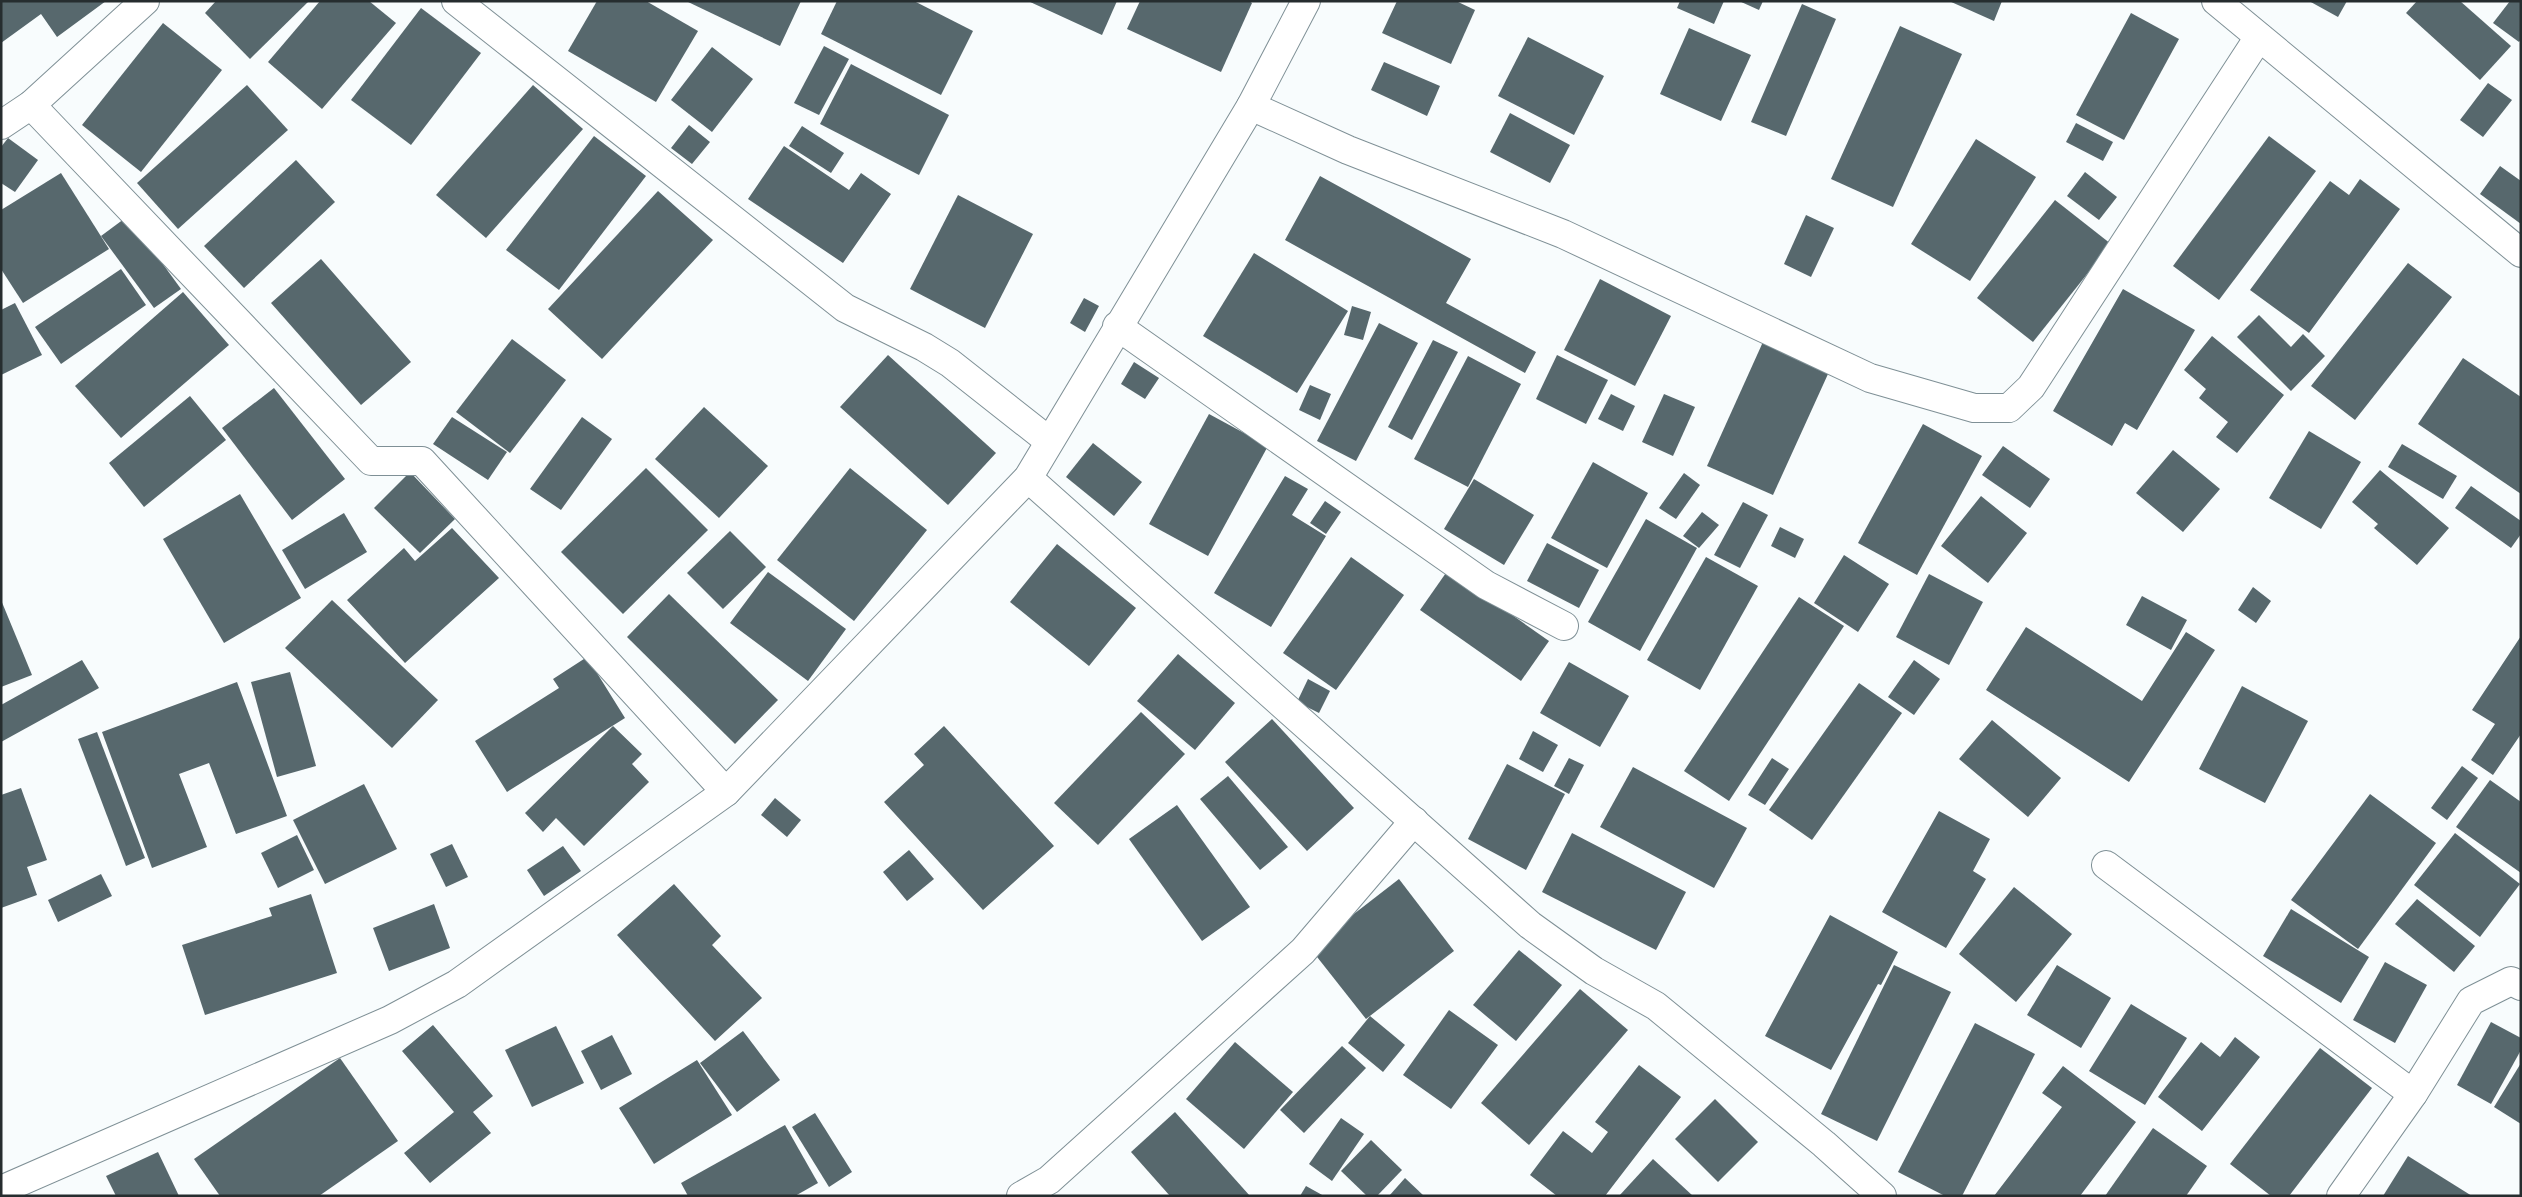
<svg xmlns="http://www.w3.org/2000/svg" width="2522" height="1197" font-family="'Space Grotesk',sans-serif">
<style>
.building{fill:#57686d}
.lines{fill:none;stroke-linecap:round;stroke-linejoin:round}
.minor-casing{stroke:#7f9096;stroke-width:30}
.minor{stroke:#fff;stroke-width:28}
</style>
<rect width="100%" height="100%" fill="#f8fcfd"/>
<g class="building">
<polygon points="1,1 106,1 57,37 41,14 1,43"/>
<polygon points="216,1 309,1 250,59 205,13"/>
<polygon points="320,1 369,1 396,23 322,109 268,62"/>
<polygon points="597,1 646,1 698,31 656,102 568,51"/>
<polygon points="686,1 801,1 780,46"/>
<polygon points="837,1 914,1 973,31 941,95 821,34"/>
<polygon points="1028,1 1117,1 1102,35"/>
<polygon points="1140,1 1249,1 1252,3 1221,72 1127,29"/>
<polygon points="1397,1 1456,1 1475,10 1451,64 1382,33"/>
<polygon points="1680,1 1724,1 1714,24 1677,8"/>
<polygon points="1739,1 1763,1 1759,10"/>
<polygon points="1949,1 2002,1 1994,21"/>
<polygon points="2309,1 2347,1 2338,17"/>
<polygon points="2417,1 2460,1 2511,46 2480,80 2406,13"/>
<polygon points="2510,1 2521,1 2521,39 2519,42 2493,23"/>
<polygon points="1802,4 1836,19 1786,136 1751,122"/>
<polygon points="421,8 481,53 411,145 351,100"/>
<polygon points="2131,13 2179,39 2124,140 2076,115"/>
<polygon points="163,23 222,70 141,172 82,125"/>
<polygon points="1900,26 1962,54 1893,207 1831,179"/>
<polygon points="1689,28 1751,55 1721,121 1660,94"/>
<polygon points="1528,37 1604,76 1574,135 1498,96"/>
<polygon points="824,46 849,59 819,115 794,103"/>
<polygon points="712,47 753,79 712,132 671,100"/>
<polygon points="1384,62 1440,86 1427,116 1371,90"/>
<polygon points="851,64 949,115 919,175 820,124"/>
<polygon points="2488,83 2512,100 2483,137 2460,120"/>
<polygon points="247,85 288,130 178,229 137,183"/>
<polygon points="533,85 583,129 486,238 436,195"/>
<polygon points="1510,113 1570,145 1550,183 1490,152"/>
<polygon points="2076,123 2113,142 2103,161 2066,142"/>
<polygon points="689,125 710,142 692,164 671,148"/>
<polygon points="802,126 844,153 831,173 789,146"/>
<polygon points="594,136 646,176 559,290 506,250"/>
<polygon points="2269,136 2316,171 2219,300 2173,266"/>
<polygon points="8,138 38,160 15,192 1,183 1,147"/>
<polygon points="1976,139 2036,177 1970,281 1911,244"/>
<polygon points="784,146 849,190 861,173 891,194 843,263 748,199"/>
<polygon points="296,160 335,202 244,288 204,246"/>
<polygon points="2500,166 2521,181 2521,224 2480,194"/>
<polygon points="2085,172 2117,197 2099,220 2067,196"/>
<polygon points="61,173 109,249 23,303 1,269 1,210"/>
<polygon points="1320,176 1471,259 1446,303 1536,352 1525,373 1285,240"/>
<polygon points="2360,179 2400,209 2309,333 2250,290 2330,181 2349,195"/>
<polygon points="658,191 713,240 602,359 548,309"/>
<polygon points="958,195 1033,234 985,328 910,289"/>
<polygon points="2055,200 2111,244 2033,342 1977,298"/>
<polygon points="1806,215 1834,228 1811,277 1784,264"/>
<polygon points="128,216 181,289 154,308 101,236"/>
<polygon points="1254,253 1348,311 1297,393 1203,336"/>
<polygon points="321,259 411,362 361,405 271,303"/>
<polygon points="2408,263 2452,297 2355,420 2311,386"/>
<polygon points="121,269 146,305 61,364 35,327"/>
<polygon points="1600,279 1671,316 1635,386 1564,350"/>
<polygon points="2123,289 2195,330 2137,430 2125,423 2112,446 2053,411"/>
<polygon points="183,292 229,345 121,438 75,386"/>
<polygon points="1084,298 1099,306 1085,332 1070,323"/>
<polygon points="15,303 42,355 1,375 1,310"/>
<polygon points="1352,306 1371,312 1363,340 1344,335"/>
<polygon points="2259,315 2291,347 2303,334 2325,356 2291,391 2237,337"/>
<polygon points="1379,323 1418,343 1356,461 1317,441"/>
<polygon points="1767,333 1833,363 1773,495 1707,466"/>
<polygon points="2212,336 2284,395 2237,453 2216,437 2228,422 2199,398 2206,389 2184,370"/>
<polygon points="512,339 566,380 510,453 456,412"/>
<polygon points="1433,340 1458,352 1412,440 1388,427"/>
<polygon points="888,355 996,453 948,505 840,407"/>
<polygon points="1557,355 1608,380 1586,424 1536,399"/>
<polygon points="1468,356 1521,384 1468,487 1414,459"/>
<polygon points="2463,358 2521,397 2521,494 2418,424"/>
<polygon points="1134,362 1159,378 1145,399 1121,384"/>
<polygon points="1310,385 1331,394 1320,420 1299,410"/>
<polygon points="274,388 345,479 292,520 222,428"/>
<polygon points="1611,394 1635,406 1623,431 1598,419"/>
<polygon points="1664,394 1695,407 1673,456 1642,442"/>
<polygon points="190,396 226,440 144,507 109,463"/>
<polygon points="704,407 768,466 719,518 655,459"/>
<polygon points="1209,414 1268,446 1208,556 1149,524"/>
<polygon points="452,417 507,452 488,480 433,444"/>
<polygon points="582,417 612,439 561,510 530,489"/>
<polygon points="1923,424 1982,456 1917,575 1858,543"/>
<polygon points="2309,431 2361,462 2321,529 2269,498"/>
<polygon points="1093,443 1142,482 1114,516 1066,477"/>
<polygon points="2402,444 2457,476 2443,499 2388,467"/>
<polygon points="2003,446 2050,479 2030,508 1982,475"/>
<polygon points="2173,450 2220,489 2183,532 2136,493"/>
<polygon points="1593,462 1648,493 1607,568 1551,538"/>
<polygon points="646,468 708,530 623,614 561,552"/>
<polygon points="850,468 927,530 854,621 777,560"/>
<polygon points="2380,470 2449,528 2417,565 2374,528 2378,524 2352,502"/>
<polygon points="410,472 455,519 420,553 374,508"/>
<polygon points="1684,473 1700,485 1676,519 1659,508"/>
<polygon points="1285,476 1308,489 1292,515 1326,536 1271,627 1214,593"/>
<polygon points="1474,479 1534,515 1504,565 1444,529"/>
<polygon points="2471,486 2521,521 2521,534 2511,548 2455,508"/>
<polygon points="240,494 301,598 224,643 163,539"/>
<polygon points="1981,496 2027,533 1988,583 1941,546"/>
<polygon points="1325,501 1341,512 1326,534 1310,523"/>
<polygon points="1743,502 1768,515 1740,568 1714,555"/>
<polygon points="1702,512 1719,525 1699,548 1683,536"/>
<polygon points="344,513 367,552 305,589 282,550"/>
<polygon points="1646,519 1697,548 1640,651 1588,622"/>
<polygon points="1780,527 1804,539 1795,558 1771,546"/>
<polygon points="452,528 499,578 405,663 347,600 404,548 415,561"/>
<polygon points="730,531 766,567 723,609 687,573"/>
<polygon points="1547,543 1599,570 1579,608 1527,581"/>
<polygon points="1057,544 1136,608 1089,666 1010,602"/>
<polygon points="1844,555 1889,584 1858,632 1814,603"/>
<polygon points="1351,557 1404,595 1336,690 1283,653"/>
<polygon points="1706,557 1758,586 1700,690 1647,660"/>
<polygon points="1448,570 1549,641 1521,681 1420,610"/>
<polygon points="768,572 846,629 808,681 730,623"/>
<polygon points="1929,574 1983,602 1949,665 1896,637"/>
<polygon points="2253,587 2271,601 2256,623 2238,610"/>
<polygon points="669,594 778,700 735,744 627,637"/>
<polygon points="2142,596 2187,620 2171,650 2126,625"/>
<polygon points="1799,597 1844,626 1729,801 1684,771"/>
<polygon points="1,600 32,675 1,687"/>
<polygon points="332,600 438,700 392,748 285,648"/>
<polygon points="2026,627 2142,701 2186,632 2215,650 2129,782 1986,690"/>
<polygon points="2521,636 2521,734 2493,775 2471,760 2495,724 2472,710"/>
<polygon points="1178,654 1235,703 1195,750 1137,701"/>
<polygon points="587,657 625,718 507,792 475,741 559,688 553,679"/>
<polygon points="82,660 99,688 1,742 1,705"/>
<polygon points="1914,660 1940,679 1914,715 1888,697"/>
<polygon points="1569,662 1629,696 1600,747 1540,713"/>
<polygon points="290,672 316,766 277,777 251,682"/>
<polygon points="1308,679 1330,691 1319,713 1297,702"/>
<polygon points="237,682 287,816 236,834 209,763 179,774 207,847 152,868 102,732"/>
<polygon points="1859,683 1902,713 1812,840 1769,810"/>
<polygon points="2242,686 2308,721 2265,803 2199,769"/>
<polygon points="1141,712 1185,754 1098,845 1054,803"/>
<polygon points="1272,719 1354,808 1307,851 1225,762"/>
<polygon points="1992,720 2061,778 2028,817 1959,759"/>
<polygon points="613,726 642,754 632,764 649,782 584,846 556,818 543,832 525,813"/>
<polygon points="944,726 1054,846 983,910 884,802 924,765 914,754"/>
<polygon points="1533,731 1558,745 1543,772 1519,759"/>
<polygon points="97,732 145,858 126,866 78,739"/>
<polygon points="1569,758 1584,765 1569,794 1554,786"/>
<polygon points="1772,758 1789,769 1765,805 1748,795"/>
<polygon points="1507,764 1565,794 1526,870 1468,839"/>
<polygon points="2462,766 2478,778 2447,820 2431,808"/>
<polygon points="1633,767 1747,828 1714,888 1600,827"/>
<polygon points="1228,776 1288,847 1260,870 1200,799"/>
<polygon points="2490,780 2521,802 2521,873 2456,827"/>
<polygon points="364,784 397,849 325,884 293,820"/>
<polygon points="21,788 47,860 27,867 37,895 1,908 1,795"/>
<polygon points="2370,794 2436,843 2358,949 2291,900"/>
<polygon points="775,798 801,820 787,837 761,815"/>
<polygon points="1177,805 1250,907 1202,941 1129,839"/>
<polygon points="1939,811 1990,839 1973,871 1986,879 1946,948 1882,912"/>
<polygon points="1572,833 1686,892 1656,950 1542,892"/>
<polygon points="2455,833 2520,884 2480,937 2414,885"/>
<polygon points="297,835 314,870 278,888 261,853"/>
<polygon points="452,844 468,877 446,887 430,854"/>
<polygon points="563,846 581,871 544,896 527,870"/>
<polygon points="909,850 934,879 907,901 883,872"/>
<polygon points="101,874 112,896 58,922 48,900"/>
<polygon points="1399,879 1454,951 1366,1019 1310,948"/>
<polygon points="674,884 721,936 712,945 762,998 715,1041 617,935"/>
<polygon points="2014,887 2072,934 2016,1002 1959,954"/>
<polygon points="311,894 337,973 205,1015 182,945 272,916 269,908"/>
<polygon points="2417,899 2475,946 2454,972 2395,924"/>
<polygon points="434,904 450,948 389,971 373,928"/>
<polygon points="2291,909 2369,957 2341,1003 2263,956"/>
<polygon points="1830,915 1898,952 1881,985 1878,984 1831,1070 1765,1036"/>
<polygon points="1519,950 1562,985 1516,1041 1473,1005"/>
<polygon points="2385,962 2427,985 2395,1043 2353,1020"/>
<polygon points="1894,965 1951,992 1877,1141 1821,1114"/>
<polygon points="2057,965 2111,998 2081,1048 2027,1015"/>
<polygon points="1580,989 1628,1030 1529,1145 1481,1103"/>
<polygon points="2131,1004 2187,1038 2145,1105 2089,1071"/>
<polygon points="1449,1010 1498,1045 1451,1109 1403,1075"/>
<polygon points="1370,1016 1405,1045 1383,1072 1348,1043"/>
<polygon points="2491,1022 2521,1038 2521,1050 2491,1104 2457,1085"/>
<polygon points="1975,1023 2035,1054 1962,1196 1945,1196 1898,1172"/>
<polygon points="433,1025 493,1096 473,1112 491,1133 430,1183 404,1153 454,1112 402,1051"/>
<polygon points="556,1026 584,1083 532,1107 505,1050"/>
<polygon points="743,1031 780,1080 737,1112 700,1063"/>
<polygon points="612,1035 632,1074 601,1090 581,1051"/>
<polygon points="2235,1037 2260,1057 2202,1131 2158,1097 2201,1042 2220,1057"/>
<polygon points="1235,1042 1293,1092 1244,1149 1186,1099"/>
<polygon points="1342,1046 1366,1068 1304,1133 1280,1110"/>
<polygon points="2320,1048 2372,1088 2289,1196 2271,1196 2230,1164"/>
<polygon points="340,1058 398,1141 319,1196 220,1196 194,1159"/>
<polygon points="697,1060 732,1115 654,1164 619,1108"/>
<polygon points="2521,1063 2521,1124 2494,1107"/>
<polygon points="1639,1065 1681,1097 1605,1196 1557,1196 1530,1175 1563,1131 1592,1153 1608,1132 1595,1122"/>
<polygon points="2063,1066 2136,1122 2080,1196 1994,1196 2062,1107 2042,1093"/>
<polygon points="1715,1099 1758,1142 1718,1182 1675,1139"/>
<polygon points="1175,1112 1250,1196 1170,1196 1131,1152"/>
<polygon points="815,1113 852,1172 829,1187 792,1127"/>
<polygon points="1341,1118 1364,1134 1332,1181 1309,1164"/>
<polygon points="785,1125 818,1183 795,1196 688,1196 681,1183"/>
<polygon points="2153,1128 2207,1166 2186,1196 2105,1196"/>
<polygon points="1371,1140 1402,1170 1377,1196 1367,1196 1341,1171"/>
<polygon points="158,1152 179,1196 116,1196 106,1176"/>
<polygon points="2408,1156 2472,1196 2383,1196"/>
<polygon points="1653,1159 1693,1196 1619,1196"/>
<polygon points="1405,1178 1424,1196 1389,1196"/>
<polygon points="1306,1186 1324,1196 1300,1196"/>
</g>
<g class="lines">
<g class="minor-casing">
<g id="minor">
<polyline points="456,1 845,308 924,347 950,363 1049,441"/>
<polyline points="2216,1 2521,253"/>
<polyline points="31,105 371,461 422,461 726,792"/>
<polyline points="1251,106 1348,150 1563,234 1870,378 1974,408 2009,408 2031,387 2259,37"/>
<polyline points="1,125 31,105 145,1"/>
<polyline points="1117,326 1486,585 1564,626"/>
<polyline points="1028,478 1530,925 1594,971 1656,1006 1824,1144 1882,1196"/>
<polyline points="2106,865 2413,1094"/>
<polyline points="1,1190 390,1020 457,984 726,792 1028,478 1251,106 1306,1"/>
<polyline points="1021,1196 1049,1180 1303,951 1414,821"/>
<polyline points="2341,1196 2413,1094 2471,1001 2511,981 2521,986"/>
</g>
</g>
<use href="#minor" class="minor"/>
</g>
<rect width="2522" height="1197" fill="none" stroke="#262d2f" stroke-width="5"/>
</svg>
